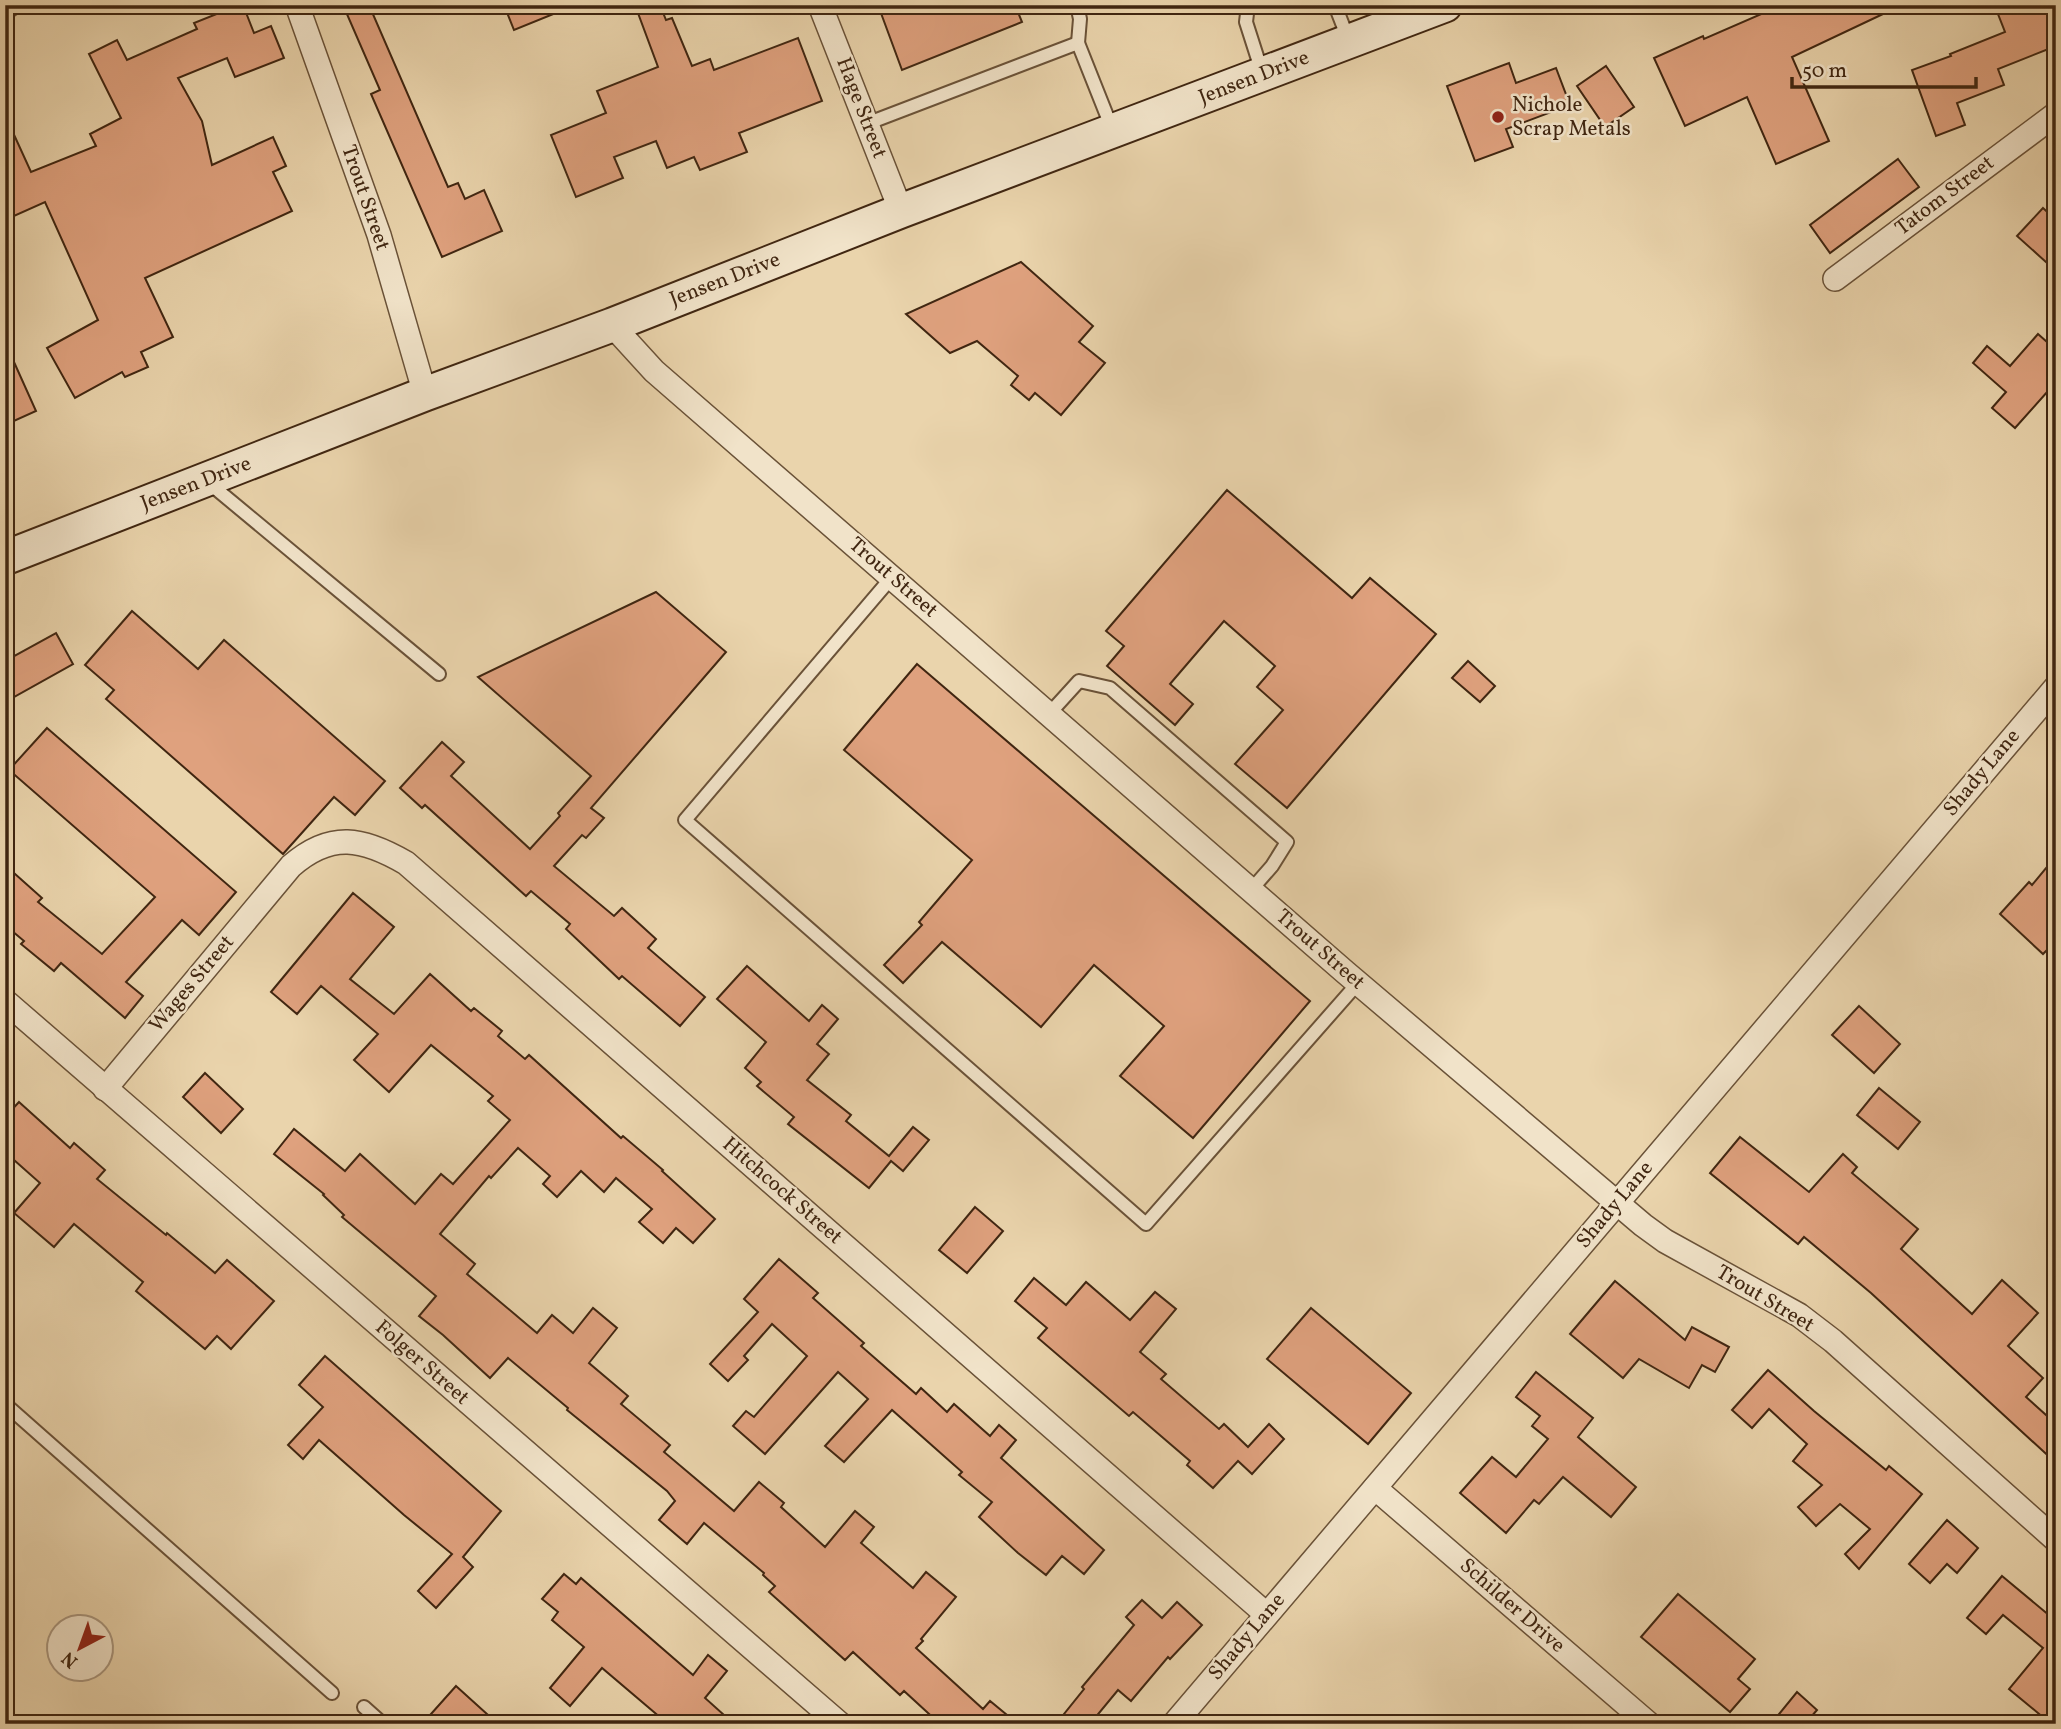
<svg xmlns="http://www.w3.org/2000/svg" width="2061" height="1729" font-family="Vollkorn,serif">
<style>
.building{fill:#dfa17e;stroke:#402611;stroke-width:2}
.lines{fill:none;stroke-linecap:round;stroke-linejoin:round}
.lane-casing{stroke:#6a5238;stroke-width:16}
.street-casing{stroke:#6a5238;stroke-width:26}
.secondary-casing{stroke:#402611;stroke-width:37}
.lane{stroke:#f1e3c9;stroke-width:12}
.street{stroke:#f1e3c9;stroke-width:23}
.secondary{stroke:#f1e3c9;stroke-width:33}
.poi-dot{fill:#8f2418;stroke:#f1e3c9;stroke-width:2.5}
.labels{text-anchor:middle;dominant-baseline:central;stroke-width:5;stroke-linejoin:round;paint-order:stroke}
.street-label{font-size:21px;fill:#402611;stroke:#f1e3c9}
.poi-label{font-size:21px;fill:#402611;stroke:#f1e3c9;text-anchor:start}
</style>
<rect width="100%" height="100%" fill="#ead4ac"/>
<filter id="stains"><feTurbulence type="fractalNoise" baseFrequency=".00286" numOctaves="4"/><feColorMatrix values="0 0 0 0 .2 0 0 0 0 .09 0 0 0 0 .02 0 0 0 .5 -.17"/></filter>
<radialGradient id="worn" r=".72"><stop offset=".6" stop-color="#630" stop-opacity="0"/><stop offset="1" stop-color="#630" stop-opacity=".3"/></radialGradient>
<g class="building">
<polygon points="239,5 243,5 254,33 271,26 284,58 235,77 227,58 178,78 202,121 212,165 273,137 286,166 273,172 292,211 145,278 173,337 141,352 148,367 125,377 122,372 75,398 47,348 98,320 45,202 5,220 5,115 31,172 96,146 90,134 121,118 89,54 117,40 127,60 197,29 194,23"/>
<polygon points="343,5 369,5 448,187 458,183 465,199 484,190 502,231 442,257 371,94 380,90"/>
<polygon points="504,5 573,5 573,6 514,30"/>
<polygon points="635,5 660,5 666,20 672,18 692,66 710,59 714,70 798,38 822,101 739,133 747,152 700,170 694,157 667,168 656,141 614,157 623,178 576,197 551,135 606,113 597,91 658,67"/>
<polygon points="878,5 1015,5 1022,22 902,70"/>
<polygon points="1782,5 1902,5 1792,57 1829,141 1776,164 1747,97 1685,126 1654,58 1703,36 1704,39"/>
<polygon points="2021,5 2056,5 2056,46 1998,69 2004,85 1957,103 1965,125 1936,136 1912,70 1951,56 1950,54 2005,32 1998,14"/>
<polygon points="1509,63 1516,83 1556,68 1570,105 1506,129 1513,147 1475,161 1447,86"/>
<polygon points="1606,66 1634,107 1605,127 1577,86"/>
<polygon points="1898,159 1919,187 1830,253 1810,225"/>
<polygon points="2043,208 2056,220 2056,271 2017,236"/>
<polygon points="1021,262 1093,326 1079,342 1105,363 1061,415 1035,393 1029,400 1011,385 1018,376 977,341 950,353 906,314"/>
<polygon points="2038,334 2056,350 2056,382 2015,428 1992,408 2006,392 1973,363 1987,346 2010,366"/>
<polygon points="5,342 36,411 5,425"/>
<polygon points="1227,490 1352,598 1370,578 1436,634 1287,808 1235,764 1283,710 1257,687 1275,666 1224,621 1170,684 1193,704 1175,725 1107,666 1124,646 1106,631"/>
<polygon points="656,592 726,652 591,808 604,818 586,838 582,835 554,866 614,916 622,908 656,939 648,948 705,997 680,1026 622,976 619,979 566,929 570,924 531,891 526,896 425,805 422,808 400,788 442,742 464,762 451,776 530,849 560,816 558,813 591,776 478,677"/>
<polygon points="132,611 198,669 224,640 385,781 355,815 334,797 283,854 106,699 114,690 85,665"/>
<polygon points="56,633 73,664 5,702 5,661"/>
<polygon points="1468,661 1495,686 1480,702 1452,678"/>
<polygon points="917,664 1310,1001 1193,1138 1120,1076 1164,1026 1094,965 1041,1027 942,942 903,983 884,965 922,925 919,922 972,860 844,750"/>
<polygon points="47,728 236,892 199,935 182,920 126,982 143,996 125,1018 61,963 54,971 21,944 24,941 5,925 5,865 42,898 38,902 102,954 155,897 9,770"/>
<polygon points="2056,856 2056,941 2043,954 2000,914 2029,882 2032,885"/>
<polygon points="353,893 394,927 350,979 394,1014 430,974 471,1011 474,1008 502,1031 498,1036 525,1059 529,1055 621,1138 623,1136 663,1170 662,1171 715,1219 693,1243 676,1228 663,1243 639,1222 652,1209 616,1178 604,1192 581,1171 557,1197 543,1184 550,1176 518,1148 491,1178 489,1176 440,1234 475,1264 467,1274 537,1333 552,1315 573,1333 593,1308 617,1328 589,1363 628,1396 621,1404 670,1445 664,1452 734,1511 759,1482 784,1503 781,1507 825,1547 855,1511 874,1527 861,1543 913,1588 926,1572 956,1597 921,1639 923,1641 916,1648 983,1709 990,1701 1018,1724 940,1724 904,1691 900,1695 853,1652 845,1660 769,1592 775,1586 763,1575 764,1573 704,1523 687,1544 659,1520 675,1501 667,1491 567,1410 568,1408 508,1358 490,1378 443,1335 419,1316 436,1296 342,1217 344,1215 323,1195 324,1194 274,1154 294,1129 345,1171 360,1154 415,1204 441,1174 453,1184 510,1120 488,1101 493,1096 431,1045 389,1092 354,1060 378,1034 321,986 297,1014 271,992"/>
<polygon points="747,966 809,1021 822,1005 838,1019 817,1044 829,1054 807,1080 851,1115 846,1121 889,1156 913,1127 929,1140 903,1171 891,1161 869,1188 788,1124 794,1117 757,1086 761,1082 745,1068 766,1042 717,999"/>
<polygon points="1859,1006 1900,1044 1874,1073 1832,1035"/>
<polygon points="205,1073 243,1109 221,1133 183,1097"/>
<polygon points="1879,1088 1920,1122 1898,1149 1857,1115"/>
<polygon points="19,1102 70,1148 74,1143 105,1170 97,1179 166,1235 167,1233 215,1273 227,1260 274,1301 231,1349 217,1336 205,1349 136,1291 143,1282 74,1224 54,1247 14,1213 40,1183 5,1152 5,1117"/>
<polygon points="1740,1137 1809,1192 1843,1154 1857,1167 1852,1173 1918,1229 1901,1249 1972,1314 2002,1280 2038,1313 2008,1346 2043,1378 2026,1397 2056,1424 2056,1463 1871,1293 1804,1237 1798,1244 1710,1173"/>
<polygon points="975,1207 1003,1231 967,1273 939,1250"/>
<polygon points="779,1259 818,1293 813,1298 864,1343 861,1346 916,1394 921,1388 947,1412 954,1404 990,1436 999,1425 1016,1440 1001,1458 1104,1550 1084,1574 1062,1556 1046,1575 1018,1553 979,1517 992,1502 959,1475 962,1472 892,1410 844,1462 825,1446 868,1399 838,1372 765,1454 733,1426 746,1411 754,1417 807,1356 772,1324 744,1356 748,1360 728,1381 710,1364 758,1312 744,1299"/>
<polygon points="1034,1278 1066,1305 1086,1282 1130,1320 1155,1292 1176,1309 1140,1352 1166,1374 1161,1379 1219,1429 1224,1424 1248,1447 1269,1424 1284,1439 1252,1474 1238,1461 1213,1488 1187,1465 1190,1461 1133,1412 1129,1416 1038,1338 1047,1328 1015,1301"/>
<polygon points="1615,1281 1685,1340 1692,1327 1729,1347 1715,1372 1702,1365 1689,1388 1639,1359 1623,1378 1570,1334"/>
<polygon points="1311,1308 1411,1393 1368,1444 1267,1359"/>
<polygon points="325,1356 501,1511 463,1557 473,1567 436,1608 418,1591 452,1554 404,1515 319,1440 303,1459 288,1445 323,1407 299,1385"/>
<polygon points="1768,1370 1814,1411 1886,1470 1889,1466 1922,1494 1859,1569 1845,1554 1870,1529 1840,1504 1816,1526 1798,1507 1822,1485 1793,1461 1807,1444 1769,1409 1752,1428 1732,1410"/>
<polygon points="1536,1372 1593,1418 1578,1437 1636,1487 1611,1517 1563,1477 1539,1504 1534,1500 1506,1533 1460,1493 1492,1457 1516,1477 1548,1439 1532,1426 1540,1416 1516,1397"/>
<polygon points="1947,1520 1978,1548 1957,1573 1947,1564 1930,1583 1909,1564"/>
<polygon points="564,1574 576,1584 581,1578 693,1675 708,1655 727,1671 705,1698 734,1724 668,1724 602,1668 570,1706 550,1688 584,1647 552,1620 558,1612 542,1599"/>
<polygon points="2002,1576 2056,1621 2056,1704 2044,1718 2009,1689 2043,1648 2003,1615 1986,1634 1967,1618"/>
<polygon points="1678,1594 1755,1659 1738,1679 1750,1689 1730,1712 1641,1637"/>
<polygon points="1142,1600 1162,1618 1177,1602 1202,1625 1170,1659 1168,1657 1131,1701 1118,1690 1090,1724 1056,1724 1084,1689 1082,1687 1134,1625 1126,1617"/>
<polygon points="456,1686 498,1724 442,1724 431,1714"/>
<polygon points="1797,1692 1817,1710 1805,1724 1771,1724"/>
</g>
<g class="lines">
<g class="lane-casing">
<g id="lane">
<polyline points="1077,5 1080,19 1078,43"/>
<polyline points="1248,5 1246,22 1262,72"/>
<polyline points="1335,5 1349,41"/>
<polyline points="866,124 1078,43 1113,131"/>
<polyline points="209,483 439,674"/>
<polyline points="892,577 685,820 1146,1224 1358,983"/>
<polyline points="1049,714 1079,681 1110,688 1287,842 1272,866 1251,890"/>
<polyline points="5,1404 332,1693"/>
<polyline points="364,1707 383,1724"/>
</g>
</g>
<g class="street-casing">
<g id="street">
<polyline points="297,5 379,235 425,394"/>
<polyline points="820,5 901,211"/>
<polyline points="5,7 9,5"/>
<polyline points="1835,279 2056,114"/>
<polyline points="612,325 654,371 1345,972 1643,1225 1665,1241 1799,1315 1833,1341 2056,1540"/>
<polyline points="5,1001 840,1724"/>
<path d="M105,1089L291,866C331,831 363,838 406,863L1266,1614"/>
<polyline points="1375,1488 1649,1724"/>
<polyline points="1174,1724 2056,687"/>
</g>
</g>
<g class="secondary-casing">
<polyline id="secondary" points="5,558 425,394 612,325 901,211 1445,5"/>
</g>
<use href="#lane" class="lane"/>
<use href="#street" class="street"/>
<use href="#secondary" class="secondary"/>
</g>
<circle class="poi-dot" cx="1498" cy="117" r="7"/>
<g class="labels">
<g class="street-label">
<text transform="translate(1254 78) rotate(-21)">Jensen Drive</text>
<text transform="translate(861 108) rotate(69)">Hage Street</text>
<text transform="translate(1945 196) rotate(-37)">Tatom Street</text>
<text transform="translate(365 198) rotate(71)">Trout Street</text>
<text transform="translate(725 280) rotate(-21)">Jensen Drive</text>
<text transform="translate(196 484) rotate(-21)">Jensen Drive</text>
<text transform="translate(893 578) rotate(41)">Trout Street</text>
<text transform="translate(1982 773) rotate(-50)">Shady Lane</text>
<text transform="translate(1320 950) rotate(41)">Trout Street</text>
<text transform="translate(192 984) rotate(-50)">Wages Street</text>
<text transform="translate(782 1191) rotate(41)">Hitchcock Street</text>
<text transform="translate(1615 1205) rotate(-50)">Shady Lane</text>
<text transform="translate(1765 1299) rotate(31)">Trout Street</text>
<text transform="translate(422 1363) rotate(41)">Folger Street</text>
<text transform="translate(1512 1606) rotate(41)">Schilder Drive</text>
<text transform="translate(1247 1637) rotate(-50)">Shady Lane</text>
</g>
<g class="poi-label">
<text x="1512" y="105">Nichole<tspan x="1512" dy="24">Scrap Metals</tspan></text>
</g>
</g>
<rect width="2061" height="1729" fill="none" stroke="#ead4ac" stroke-width="28"/>
<rect x="7" y="7" width="2047" height="1715" fill="none" stroke="#402611" stroke-width="3.5"/>
<rect x="14" y="14" width="2033" height="1701" fill="none" stroke="#402611" stroke-width="2"/>
<g transform="translate(80 1648) rotate(221)"><circle r="33" fill="#f1e3c9" stroke="#aa977f" stroke-width="2"/>
<path d="M0-5L12 26L0 18L-12 26Z" fill="#8f2418"/>
<text y="-10" font-size="19" font-weight="bold" text-anchor="middle" fill="#402611">N</text>
</g>
<path d="M1792 77v10h184v-10" fill="none" stroke="#402611" stroke-width="3.5"/>
<text x="1802" y="77" font-size="21" fill="#402611" stroke="#f1e3c9" stroke-width="5" paint-order="stroke">50 m</text>
<rect width="100%" height="100%" filter="url(#stains)"/>
<rect width="100%" height="100%" fill="url(#worn)"/>
</svg>
